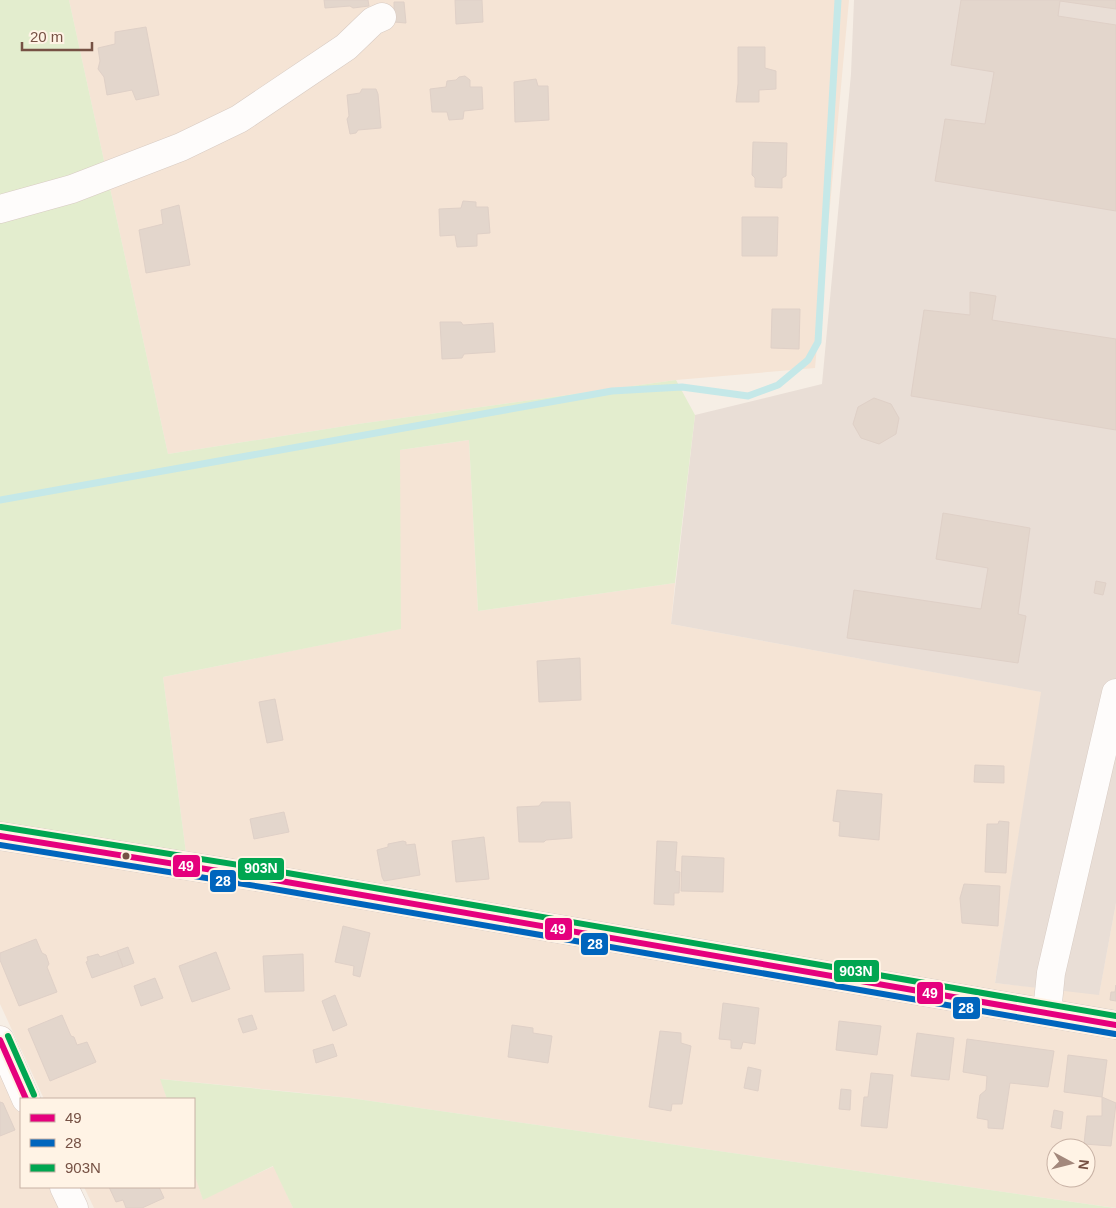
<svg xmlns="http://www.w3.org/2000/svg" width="1116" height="1208" font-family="Arial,sans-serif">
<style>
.residential{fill:#f5e4d5;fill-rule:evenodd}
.industrial{fill:#e9ded6}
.green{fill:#e3edce}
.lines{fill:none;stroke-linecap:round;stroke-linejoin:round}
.stream{stroke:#c5e8e8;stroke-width:7}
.building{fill:#e3d6cc;stroke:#dfd0c7}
.minor-casing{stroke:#d8cbc3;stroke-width:29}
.minor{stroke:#fefcfb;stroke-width:28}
.bus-1-casing{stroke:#fff3e5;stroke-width:10}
.bus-2-casing{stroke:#fff3e5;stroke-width:10}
.bus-3-casing{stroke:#fff3e5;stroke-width:10}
.bus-1{stroke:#e5007d;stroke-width:6}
.bus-2{stroke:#0065bd;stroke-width:6}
.bus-3{stroke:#00a651;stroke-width:6}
.bus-dot{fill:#765144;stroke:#fff3e5;stroke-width:2}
.line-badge{stroke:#fff3e5;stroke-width:2}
.badge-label{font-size:14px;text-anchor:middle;font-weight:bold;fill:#fff}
</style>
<rect width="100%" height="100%" fill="#f6eee5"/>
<g class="residential">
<polygon points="69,0 849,0 815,368 676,380 358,424 168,454"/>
<path d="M469,440L478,611L675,583L671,624L1042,692L995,983L1099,994L1116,903V1208L350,1098L293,1092L161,1079L167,1099H44L0,1004V846L189,876L163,677L400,629V450ZM1056,1148H1086V1178H1056Z"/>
<polygon points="0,1063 21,1116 21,1187 49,1187 58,1208 0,1208"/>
<polygon points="274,1166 293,1208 94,1208 84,1187 194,1187 194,1173 203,1199"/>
</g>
<polygon class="industrial" points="854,0 1116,0 1116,903 1099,995 995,983 1041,692 671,624 695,415 822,384 851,74"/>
<g class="green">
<polygon points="0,0 69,0 168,454 358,424 676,380 695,415 675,583 478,611 469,440 400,450 401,629 163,677 189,876 0,846"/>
<polygon points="160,1079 350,1098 1115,1208 293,1208 273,1166 203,1200 194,1173 194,1099 167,1099"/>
</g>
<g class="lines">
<polyline class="stream" points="0,500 612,391 682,387 748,396 778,385 808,360 818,342 838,0"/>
</g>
<g class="building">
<polygon points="324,0 368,0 369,6 353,8 350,6 325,8"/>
<polygon points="455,0 482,0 483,22 456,24"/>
<polygon points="961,0 1116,0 1116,9 1060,1 1058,16 1116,25 1116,211 935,181 945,119 985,124 994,72 951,65"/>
<polygon points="394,2 404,2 406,23 394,22"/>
<polygon points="146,27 159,95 136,100 132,90 107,95 104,77 98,69 100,61 98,48 115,44 115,32"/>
<polygon points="738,47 765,47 765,68 776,71 776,89 759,90 759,102 736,102 738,84"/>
<polygon points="465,76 470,80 470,87 482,87 483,109 464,111 463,119 449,120 447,112 432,112 430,89 446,87 447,81 456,80 459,77"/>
<polygon points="536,79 538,86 548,86 549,120 515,122 514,82"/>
<polygon points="362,89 376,89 378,94 381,128 358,130 356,133 350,134 347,119 349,116 347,95 360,93"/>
<polygon points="753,142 787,143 786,176 782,178 782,188 755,187 755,178 752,175"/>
<polygon points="463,201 476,202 476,207 488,207 490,233 477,234 477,246 457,247 455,235 440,236 439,209 461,208"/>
<polygon points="179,205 190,265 146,273 139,230 163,224 161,210"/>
<polygon points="742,217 778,217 777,256 742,256"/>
<polygon points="970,292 996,296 992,320 1116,339 1116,430 911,396 924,310 970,315"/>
<polygon points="772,309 800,309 799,349 771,348"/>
<polygon points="440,322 461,322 463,325 493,323 495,352 464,354 462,358 442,359"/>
<polygon points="874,398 891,404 899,418 896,434 879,444 861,438 853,424 858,407"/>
<polygon points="943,513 1030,528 1018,614 1026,616 1018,663 847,638 854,590 981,609 988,568 936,559"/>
<polygon points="1096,581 1106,583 1103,595 1094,593"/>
<polygon points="580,658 581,700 539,702 537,661"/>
<polygon points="275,699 283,740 267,743 259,702"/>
<polygon points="975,765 1004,766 1004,783 974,782"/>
<polygon points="837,790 882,794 879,840 839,836 840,822 833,821"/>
<polygon points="542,802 570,802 572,838 546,840 544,842 519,842 517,807 539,806"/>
<polygon points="284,812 289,832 254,839 250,819"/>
<polygon points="999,821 1009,822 1006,873 985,872 987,824 998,824"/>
<polygon points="484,837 489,879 456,882 452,841"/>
<polygon points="403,841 406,842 406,845 415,844 420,875 384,881 382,877 377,850 388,847 388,844"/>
<polygon points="657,841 677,842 675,871 680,872 679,893 674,893 674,905 654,904"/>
<polygon points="682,856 724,858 723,892 681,891"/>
<polygon points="964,884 1000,886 998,926 962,923 960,898"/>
<polygon points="343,926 370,933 360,977 353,975 354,966 335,962"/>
<polygon points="36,939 42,953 46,955 49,964 47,967 57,992 19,1006 0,960 0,953"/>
<polygon points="128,947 134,963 123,967 117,951"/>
<polygon points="117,951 123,967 92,978 86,962 88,961 87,957 98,954 100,957"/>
<polygon points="216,952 230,989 192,1002 179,966"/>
<polygon points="303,954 304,991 265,992 263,956"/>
<polygon points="155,978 163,998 141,1006 134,986"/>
<polygon points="1116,985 1116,1001 1110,1000 1111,992 1115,992"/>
<polygon points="335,995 347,1025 333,1031 322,1001"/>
<polygon points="723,1003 759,1008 755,1044 743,1042 741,1049 731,1048 731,1040 719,1039"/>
<polygon points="62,1015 71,1036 74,1037 77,1045 87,1042 96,1062 50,1081 28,1029"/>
<polygon points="252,1015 257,1029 243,1033 238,1019"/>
<polygon points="839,1021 881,1026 877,1055 836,1050"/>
<polygon points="512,1025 533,1028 533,1033 552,1036 548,1063 508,1057"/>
<polygon points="660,1031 681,1033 681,1043 691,1046 682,1104 672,1104 671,1111 649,1107"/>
<polygon points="917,1033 954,1038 949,1080 911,1076"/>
<polygon points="967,1039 1054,1051 1048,1087 1010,1083 1003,1129 988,1128 988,1120 977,1118 980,1095 986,1090 987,1076 963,1072"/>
<polygon points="333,1044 337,1056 316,1063 313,1050"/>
<polygon points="1068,1055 1107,1060 1102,1097 1064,1092"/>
<polygon points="748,1067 761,1070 758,1091 744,1088"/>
<polygon points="871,1073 893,1075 887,1128 861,1126 864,1097 868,1097"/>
<polygon points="841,1089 851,1090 850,1110 839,1109"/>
<polygon points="1102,1097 1116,1103 1111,1146 1084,1144 1087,1116 1102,1116"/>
<polygon points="0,1102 3,1103 15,1130 0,1136"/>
<polygon points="1054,1110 1063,1112 1061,1129 1051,1127"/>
<polygon points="109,1187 159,1187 164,1198 142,1208 126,1208 123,1200 116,1202"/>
</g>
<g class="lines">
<g class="minor-casing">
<g id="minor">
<polyline points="0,209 72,189 181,147 239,119 346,47 373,21 382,17"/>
<polyline points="0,836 269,879 1116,1025"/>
<polyline points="1047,1012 1051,973 1116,693"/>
<polyline points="0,1040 26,1099"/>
<polyline points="64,1187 74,1208"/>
</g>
</g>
<use href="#minor" class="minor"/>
<g class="bus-1-casing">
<g id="bus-1">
<polyline points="0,836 269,879 1116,1025"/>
<polyline points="0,1040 26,1099"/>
</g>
</g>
<g class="bus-2-casing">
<polyline id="bus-2" points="0,845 268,888 1115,1034"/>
</g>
<g class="bus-3-casing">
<g id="bus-3">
<polyline points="1,827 270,870 1116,1016"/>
<polyline points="8,1036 34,1095"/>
</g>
</g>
<use href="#bus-1" class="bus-1"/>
<use href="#bus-2" class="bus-2"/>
<use href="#bus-3" class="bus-3"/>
</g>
<circle class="bus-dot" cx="126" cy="856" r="4.5"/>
<g class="line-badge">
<rect x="172" y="854" width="29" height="24" rx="5" fill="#e5007d"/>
<rect x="237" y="857" width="48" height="24" rx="5" fill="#00a651"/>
<rect x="209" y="869" width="28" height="24" rx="5" fill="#0065bd"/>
<rect x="544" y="917" width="29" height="24" rx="5" fill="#e5007d"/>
<rect x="580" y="932" width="29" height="24" rx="5" fill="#0065bd"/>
<rect x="833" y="959" width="47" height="24" rx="5" fill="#00a651"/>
<rect x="916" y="981" width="28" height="24" rx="5" fill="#e5007d"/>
<rect x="952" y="996" width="29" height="24" rx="5" fill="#0065bd"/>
</g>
<g class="badge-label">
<text x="186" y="871">49</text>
<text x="261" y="873">903N</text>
<text x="223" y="886">28</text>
<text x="558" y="934">49</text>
<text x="595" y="949">28</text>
<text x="856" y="976">903N</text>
<text x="930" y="998">49</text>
<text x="966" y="1013">28</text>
</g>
<rect x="20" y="1098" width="175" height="90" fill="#fff3e5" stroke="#c8b2a5"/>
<rect x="30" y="1114" width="25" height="8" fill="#e5007d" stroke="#c8b2a5"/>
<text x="65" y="1123" font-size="15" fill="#765144">49</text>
<rect x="30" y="1139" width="25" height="8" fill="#0065bd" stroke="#c8b2a5"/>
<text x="65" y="1148" font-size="15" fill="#765144">28</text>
<rect x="30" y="1164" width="25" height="8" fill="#00a651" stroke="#c8b2a5"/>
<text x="65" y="1173" font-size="15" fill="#765144">903N</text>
<g transform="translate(1071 1163) rotate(97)"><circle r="24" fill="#fff3e5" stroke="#c8b2a5"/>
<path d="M0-4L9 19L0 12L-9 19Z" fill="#a3887c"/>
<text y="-8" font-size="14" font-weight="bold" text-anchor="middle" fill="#765144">N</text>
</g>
<path d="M22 42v8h70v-8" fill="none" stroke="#765144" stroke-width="2.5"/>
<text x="30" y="42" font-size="15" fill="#765144" stroke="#fff3e5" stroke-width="4" paint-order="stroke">20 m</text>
</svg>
